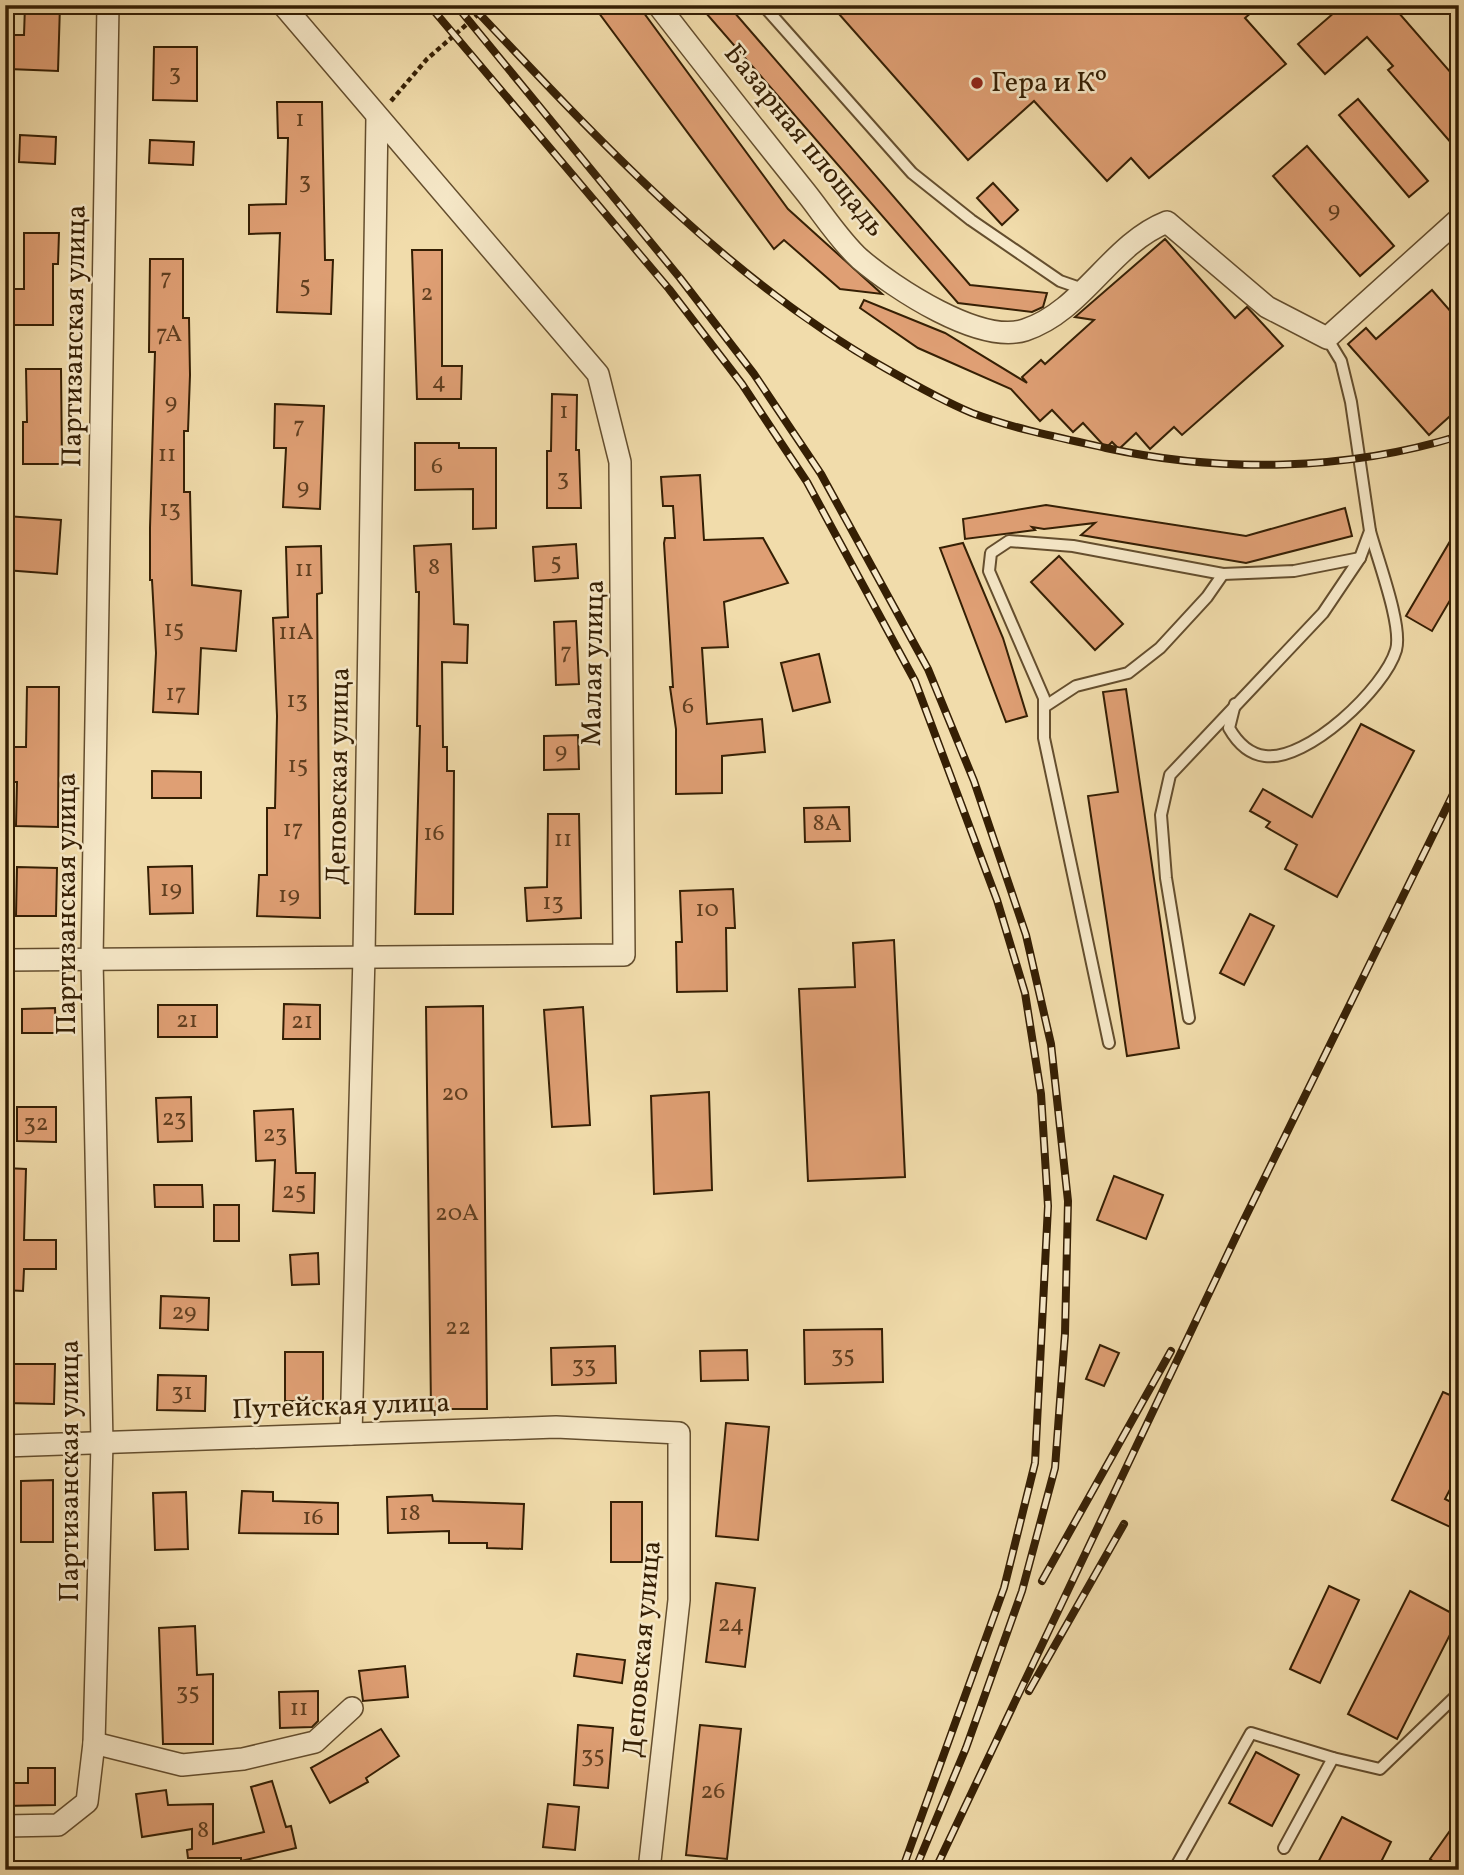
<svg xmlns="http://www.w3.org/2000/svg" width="1464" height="1875" font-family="Vollkorn,serif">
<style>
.building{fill:#df9f74;stroke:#351f04;stroke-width:2}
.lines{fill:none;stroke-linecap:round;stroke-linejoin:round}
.lane-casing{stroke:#644e2e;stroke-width:14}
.street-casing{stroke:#644e2e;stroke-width:24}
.path{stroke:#351f04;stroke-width:4.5;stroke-dasharray:5 3.5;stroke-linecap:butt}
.lane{stroke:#f6e8c8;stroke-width:10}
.street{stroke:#f6e8c8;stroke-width:21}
.rail-casing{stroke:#351f04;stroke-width:8}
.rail{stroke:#f6e8c8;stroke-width:5;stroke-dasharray:16;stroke-linecap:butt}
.poi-dot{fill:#8f2418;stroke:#f6e8c8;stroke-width:2.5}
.labels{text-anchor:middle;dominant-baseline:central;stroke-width:5;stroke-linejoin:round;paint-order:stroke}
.number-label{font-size:24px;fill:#603f20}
.poi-label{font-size:28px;fill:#351f04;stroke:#f6e8c8;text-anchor:start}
.street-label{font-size:28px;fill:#351f04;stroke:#f6e8c8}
</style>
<rect width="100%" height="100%" fill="#f1dcab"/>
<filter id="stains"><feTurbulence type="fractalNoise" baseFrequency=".00286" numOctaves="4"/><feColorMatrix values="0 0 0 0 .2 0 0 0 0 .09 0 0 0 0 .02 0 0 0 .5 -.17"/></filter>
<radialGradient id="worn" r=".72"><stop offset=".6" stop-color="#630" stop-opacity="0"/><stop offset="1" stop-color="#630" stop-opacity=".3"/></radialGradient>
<g class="building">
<polygon points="25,5 60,5 58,71 9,69 10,35 24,35"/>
<polygon points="593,5 638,5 788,209 882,294 840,289 784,240 774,249"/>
<polygon points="699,5 728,5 970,285 1047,293 1043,307 1032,312 958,303"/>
<polygon points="831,5 1260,5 1245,18 1286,64 1149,178 1131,158 1107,181 1034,101 968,160"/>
<polygon points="1343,5 1392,5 1459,82 1459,152 1388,70 1393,66 1367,37 1325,74 1298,44"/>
<polygon points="154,47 197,47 197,101 153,100"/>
<polygon points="1358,99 1428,181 1409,197 1339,115"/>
<polygon points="277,102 322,102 325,260 333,260 331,314 277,312 280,233 249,234 249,205 286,204 288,138 278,138"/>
<polygon points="20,135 56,137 55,164 19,162"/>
<polygon points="150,140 194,142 193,165 149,163"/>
<polygon points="1307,146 1394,246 1360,276 1273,176"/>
<polygon points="993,183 1018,210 1002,225 977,198"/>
<polygon points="24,233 59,233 58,264 53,264 53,325 8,325 7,289 24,289"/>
<polygon points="1165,239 1235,318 1247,307 1283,346 1182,435 1174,427 1150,449 1136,433 1119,449 1112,442 1106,448 1083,423 1073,432 1052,410 1040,421 1011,389 918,348 860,308 864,300 945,333 1027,383 1022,377 1041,360 1045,364 1094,320 1075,317"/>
<polygon points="412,250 442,250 442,366 462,366 461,399 417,399"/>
<polygon points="150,259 183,259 183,318 189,318 190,375 188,431 184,431 184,492 190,492 192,585 241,591 236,651 201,648 198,714 153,712 156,653 152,580 150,580 150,528 155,352 149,352"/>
<polygon points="1432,290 1459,321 1459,408 1429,435 1348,344 1366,328 1376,339"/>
<polygon points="26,369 61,369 62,464 23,464 23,422 27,422"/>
<polygon points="552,394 577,395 576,450 579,450 581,508 547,508 547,451 551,451"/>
<polygon points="275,404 324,406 320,509 283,507 286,448 274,448"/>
<polygon points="415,443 459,443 459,448 496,448 496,528 473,529 473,489 415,490"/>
<polygon points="700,475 704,540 763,538 788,583 724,602 728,647 702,648 707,724 762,719 765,752 722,756 722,793 676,794 676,729 670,687 673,687 664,543 665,538 675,538 673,506 663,506 661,477"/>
<polygon points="1046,505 1246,536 1345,508 1352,536 1246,563 1081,535 1095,523 1044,529 1032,527 1035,530 965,539 963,519"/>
<polygon points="6,516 61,520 57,574 5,570"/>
<polygon points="1459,526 1459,585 1432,631 1406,616"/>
<polygon points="963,543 1003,638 1027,716 1006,722 940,548"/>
<polygon points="451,544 454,624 468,625 467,663 442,662 443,747 447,747 447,771 454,771 453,914 415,914 420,726 417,726 419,592 416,592 414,546"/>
<polygon points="576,544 578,578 535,581 533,547"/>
<polygon points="321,546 322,593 317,594 320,918 257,916 259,875 267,875 267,808 275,808 277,716 273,618 288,617 286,547"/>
<polygon points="1059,556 1123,624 1095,650 1031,582"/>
<polygon points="576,621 579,684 556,685 554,622"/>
<polygon points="819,654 830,702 793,711 781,663"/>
<polygon points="27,687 59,687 58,827 16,826 17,782 13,782 13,747 26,747"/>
<polygon points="1126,689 1179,1048 1127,1056 1088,796 1118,792 1103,692"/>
<polygon points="1361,724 1414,751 1337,897 1285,869 1297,845 1266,827 1270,822 1250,811 1263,789 1312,817"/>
<polygon points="578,735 579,769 544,770 544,736"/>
<polygon points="152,771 201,772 201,798 152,798"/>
<polygon points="849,807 850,841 805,842 804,808"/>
<polygon points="548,814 579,814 581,918 527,921 525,888 547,887"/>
<polygon points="192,866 193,913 150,914 148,867"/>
<polygon points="17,867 57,868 56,916 16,916"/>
<polygon points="733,889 735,928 726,928 727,991 677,992 676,942 682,942 680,891"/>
<polygon points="1250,914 1274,926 1244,985 1220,973"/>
<polygon points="894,940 905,1177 808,1181 799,989 855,987 853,943"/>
<polygon points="284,1004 320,1005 320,1039 283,1039"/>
<rect x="158" y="1005" width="59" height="32"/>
<polygon points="483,1006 487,1409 431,1409 426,1007"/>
<polygon points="583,1007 590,1125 552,1127 544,1010"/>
<polygon points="55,1008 56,1033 22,1033 22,1009"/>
<polygon points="709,1092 712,1190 654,1194 651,1096"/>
<polygon points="191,1097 192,1141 158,1142 156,1098"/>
<polygon points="17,1107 56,1107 56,1142 17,1141"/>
<polygon points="293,1109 296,1173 315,1173 314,1213 273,1211 275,1160 256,1161 254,1111"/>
<polygon points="5,1168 26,1169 24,1240 56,1240 56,1269 24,1269 23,1291 5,1290"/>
<polygon points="1114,1176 1163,1195 1146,1239 1097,1220"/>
<polygon points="154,1185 202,1185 203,1207 155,1207"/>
<rect x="214" y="1205" width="25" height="36"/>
<polygon points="318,1253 319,1284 292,1285 290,1255"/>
<polygon points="161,1296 209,1298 208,1330 160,1328"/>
<polygon points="882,1329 883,1382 805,1384 804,1330"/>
<polygon points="1100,1345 1119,1353 1104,1386 1086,1379"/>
<polygon points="615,1346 616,1383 552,1385 551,1348"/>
<polygon points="747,1350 748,1380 701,1381 700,1351"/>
<rect x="285" y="1352" width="38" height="49"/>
<polygon points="5,1364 55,1364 54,1404 5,1403"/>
<polygon points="158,1375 206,1376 205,1411 157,1410"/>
<polygon points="1443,1392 1459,1399 1459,1472 1445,1499 1459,1506 1459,1531 1392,1500"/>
<polygon points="726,1423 769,1427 758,1540 716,1536"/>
<polygon points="53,1480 53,1542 21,1542 21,1481"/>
<polygon points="242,1491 273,1492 273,1501 338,1503 338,1534 239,1533"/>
<polygon points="186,1492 188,1549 155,1550 153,1493"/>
<polygon points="432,1495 433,1501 524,1504 522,1549 487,1548 487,1543 449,1543 449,1531 388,1533 387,1497"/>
<rect x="611" y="1502" width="31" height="60"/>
<polygon points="716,1583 755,1588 745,1667 706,1662"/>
<polygon points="1329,1586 1359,1600 1320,1683 1290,1669"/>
<polygon points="1410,1591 1459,1617 1397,1739 1348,1714"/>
<polygon points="195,1626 197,1675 213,1674 213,1744 163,1744 159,1628"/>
<polygon points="577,1654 625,1660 622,1683 574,1676"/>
<polygon points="405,1666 408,1697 363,1701 359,1671"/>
<polygon points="318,1691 318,1721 312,1727 280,1728 279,1692"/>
<polygon points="578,1725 613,1728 608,1788 574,1785"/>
<polygon points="700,1725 741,1729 727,1859 686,1855"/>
<polygon points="381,1729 399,1756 366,1778 368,1782 330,1803 311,1768"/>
<polygon points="1256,1752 1299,1775 1272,1826 1229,1803"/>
<polygon points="28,1768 55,1768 55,1805 5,1806 5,1783 28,1783"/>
<polygon points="272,1781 286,1827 291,1826 296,1848 241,1861 241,1858 188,1858 187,1850 192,1849 192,1829 142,1837 136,1794 166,1790 168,1805 213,1804 213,1844 264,1832 251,1787"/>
<polygon points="548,1804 579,1807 575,1850 543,1847"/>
<polygon points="1342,1817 1391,1842 1377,1870 1314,1870"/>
<polygon points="1459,1818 1459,1870 1445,1870 1430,1859"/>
</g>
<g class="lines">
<g class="lane-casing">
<g id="lane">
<polyline points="763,5 912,173 971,220 1060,281 1083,289"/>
<path d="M1235,704L1229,728C1237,742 1248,754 1265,756C1307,762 1385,688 1396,650C1403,626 1377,558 1370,531"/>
<polyline points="1044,707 1076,686 1128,673 1160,648 1207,597 1223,574"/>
<polyline points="1189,1018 1166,878 1161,815 1170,775 1323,613 1360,558 1370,531 1351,402 1341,361 1327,338"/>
<polyline points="1109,1043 1044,738 1044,698 989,571 991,553 1009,541 1073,546 1223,574 1294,571 1360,558"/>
<polyline points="1284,1848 1333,1758 1380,1769 1459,1693"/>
<polyline points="1174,1870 1251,1733 1333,1758"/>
</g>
</g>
<g class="street-casing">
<g id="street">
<path d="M658,5C706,67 754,128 803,189C821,211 839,240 860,259C894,288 980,345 1025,330C1083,311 1111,244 1167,222L1267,307L1327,338L1459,219"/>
<polyline points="5,960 624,955 620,462 598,374 283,5"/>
<polyline points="351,1434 364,956 377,117"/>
<polyline points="5,1446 556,1427 679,1433 679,1600 649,1870"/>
<polyline points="94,1743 182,1765 243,1759 315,1742 352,1708"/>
<polyline points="5,1826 58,1825 87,1802 94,1743 102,1443 92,959 108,5"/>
</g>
</g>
<polyline class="path" points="391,101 427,59 489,5"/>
<use href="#lane" class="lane"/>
<use href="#street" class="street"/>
<g class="rail-casing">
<g id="rail">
<polyline points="429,5 669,289 742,384 807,482 915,681 997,900 1025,993 1041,1094 1048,1206 1035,1463 1004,1588 902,1870"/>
<polyline points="456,5 680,278 754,374 821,474 928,669 974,781 1026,935 1051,1044 1068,1201 1065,1334 1055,1468 1022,1591 966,1748 915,1870"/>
<path d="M471,5C597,138 724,277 885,368C913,384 943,401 972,413C1015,429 1061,438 1106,448C1221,473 1346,471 1459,436"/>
<polyline points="1042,1581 1171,1351"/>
<polyline points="1029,1691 1124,1524"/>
<polyline points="935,1870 1241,1226 1459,782"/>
</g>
</g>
<use href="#rail" class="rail"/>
</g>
<circle class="poi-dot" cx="977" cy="83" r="7"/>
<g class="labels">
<g class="number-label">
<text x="175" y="74">3</text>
<text x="300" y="120">1</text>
<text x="305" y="182">3</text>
<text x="1334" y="211">9</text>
<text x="166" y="279">7</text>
<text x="305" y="286">5</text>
<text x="427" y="294">2</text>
<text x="169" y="335">7А</text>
<text x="439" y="382">4</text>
<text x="171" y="403">9</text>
<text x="564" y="412">1</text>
<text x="299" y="427">7</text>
<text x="167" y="455">11</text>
<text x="437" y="467">6</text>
<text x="563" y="479">3</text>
<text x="303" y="488">9</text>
<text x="170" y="510">13</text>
<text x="556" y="563">5</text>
<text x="434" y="568">8</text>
<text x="304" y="570">11</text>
<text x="174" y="630">15</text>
<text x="296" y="633">11А</text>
<text x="566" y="653">7</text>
<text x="176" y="694">17</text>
<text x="297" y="701">13</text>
<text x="688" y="707">6</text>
<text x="561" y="752">9</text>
<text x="298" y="766">15</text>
<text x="827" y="824">8А</text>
<text x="293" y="830">17</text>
<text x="434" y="834">16</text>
<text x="563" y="840">11</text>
<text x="171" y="890">19</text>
<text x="289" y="896">19</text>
<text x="553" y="903">13</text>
<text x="707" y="910">10</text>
<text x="187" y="1021">21</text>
<text x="302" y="1022">21</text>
<text x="455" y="1094">20</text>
<text x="174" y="1119">23</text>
<text x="36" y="1124">32</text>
<text x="275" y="1135">23</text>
<text x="294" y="1192">25</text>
<text x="457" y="1214">20А</text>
<text x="184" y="1313">29</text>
<text x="458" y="1328">22</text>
<text x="843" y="1356">35</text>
<text x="584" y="1366">33</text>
<text x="182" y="1393">31</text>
<text x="410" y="1514">18</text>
<text x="313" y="1518">16</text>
<text x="731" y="1625">24</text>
<text x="188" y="1693">35</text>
<text x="299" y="1709">11</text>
<text x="593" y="1756">35</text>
<text x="713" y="1792">26</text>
<text x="203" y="1831">8</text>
</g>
<g class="poi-label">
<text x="991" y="83">Гера и К⁰</text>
</g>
<g class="street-label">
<text transform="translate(804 141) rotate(51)">Базарная площадь</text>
<text transform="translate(75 336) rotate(-89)">Партизанская улица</text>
<text transform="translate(594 663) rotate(-89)">Малая улица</text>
<text transform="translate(339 776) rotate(-89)">Деповская улица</text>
<text transform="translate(67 904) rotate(-90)">Партизанская улица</text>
<text transform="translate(341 1407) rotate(-2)">Путейская улица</text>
<text transform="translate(70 1471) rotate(-90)">Партизанская улица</text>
<text transform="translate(643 1649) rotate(-85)">Деповская улица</text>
</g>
</g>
<rect width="1464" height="1875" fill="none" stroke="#f1dcab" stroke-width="28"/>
<rect x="7" y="7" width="1450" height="1861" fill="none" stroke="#351f04" stroke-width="3.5"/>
<rect x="14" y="14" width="1436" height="1847" fill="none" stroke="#351f04" stroke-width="2"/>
<rect width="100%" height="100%" filter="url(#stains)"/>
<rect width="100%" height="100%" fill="url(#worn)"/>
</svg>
